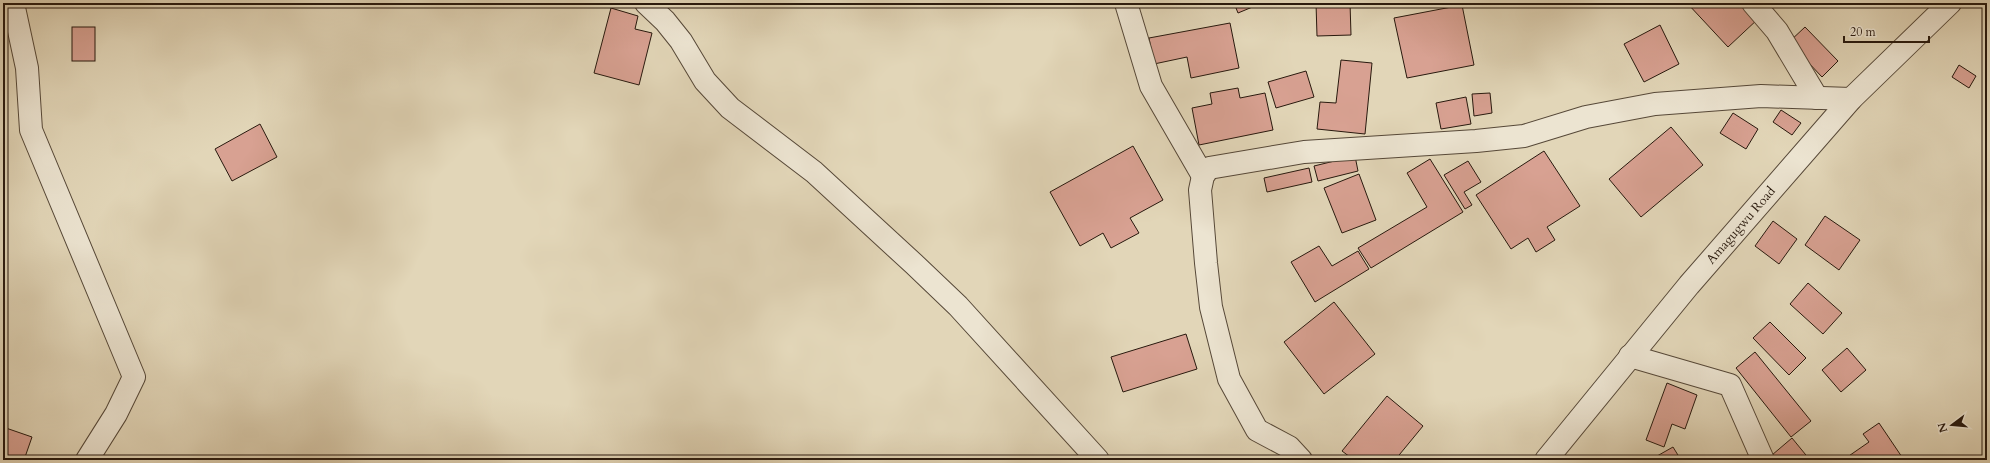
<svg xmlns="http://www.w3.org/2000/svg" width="1990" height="463" font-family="Cardo,serif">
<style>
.building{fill:#d8a192;stroke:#28190e}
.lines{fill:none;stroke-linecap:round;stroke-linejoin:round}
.minor-casing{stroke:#564838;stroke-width:24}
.minor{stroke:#ece4d1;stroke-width:22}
.labels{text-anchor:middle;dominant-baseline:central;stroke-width:3.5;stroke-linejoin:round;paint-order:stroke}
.street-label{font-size:13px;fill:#28190e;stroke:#ece4d1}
</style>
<rect width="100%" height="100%" fill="#e2d6b8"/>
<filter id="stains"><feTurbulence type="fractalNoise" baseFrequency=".005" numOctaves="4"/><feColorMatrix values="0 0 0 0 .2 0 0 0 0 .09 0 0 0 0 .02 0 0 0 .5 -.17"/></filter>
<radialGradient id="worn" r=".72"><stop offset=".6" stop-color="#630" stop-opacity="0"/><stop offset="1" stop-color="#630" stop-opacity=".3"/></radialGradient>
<g class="building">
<polygon points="583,3 611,3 611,6"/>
<polygon points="1234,3 1262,3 1238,13"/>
<polygon points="1316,3 1350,3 1351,35 1317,36"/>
<polygon points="1687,3 1745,3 1759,18 1728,47"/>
<polygon points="1462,5 1474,65 1407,78 1394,18"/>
<polygon points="611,8 638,16 635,29 652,33 639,85 594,73"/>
<polygon points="1230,23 1239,68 1191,78 1187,57 1154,64 1149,38"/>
<polygon points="1660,25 1679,64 1644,82 1624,44"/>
<rect x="72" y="27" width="23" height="34"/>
<polygon points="1805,27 1838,61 1822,77 1789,42"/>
<polygon points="1341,60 1372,63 1365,134 1317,129 1320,102 1336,103"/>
<polygon points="1959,65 1976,76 1969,88 1952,77"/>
<polygon points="1306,71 1314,97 1276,108 1268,82"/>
<polygon points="1238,88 1240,98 1265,93 1273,130 1199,145 1192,108 1212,104 1210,93"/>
<polygon points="1490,93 1492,113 1474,116 1472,94"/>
<polygon points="1466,97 1471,124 1441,129 1436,103"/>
<polygon points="1781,110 1801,123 1792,135 1773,122"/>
<polygon points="1733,113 1758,129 1746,149 1720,133"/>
<polygon points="260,124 277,157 232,181 215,149"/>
<polygon points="1671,127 1703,165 1641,217 1609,179"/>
<polygon points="1133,146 1163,200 1130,218 1139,233 1111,248 1103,233 1080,246 1050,192"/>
<polygon points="1544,151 1580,206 1547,227 1555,240 1536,252 1528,238 1511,249 1476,195"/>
<polygon points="1355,156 1358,171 1318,181 1314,166"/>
<polygon points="1430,159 1463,212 1371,268 1358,248 1427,207 1407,173"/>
<polygon points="1468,161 1481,182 1464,192 1472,205 1465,209 1444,175"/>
<polygon points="1309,168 1312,182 1267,192 1264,178"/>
<polygon points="1359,174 1376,220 1342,233 1324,188"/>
<polygon points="1825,216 1860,240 1839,270 1805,245"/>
<polygon points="1773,221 1797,239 1779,264 1755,246"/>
<polygon points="1319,246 1332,266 1358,251 1369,269 1315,302 1291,262"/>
<polygon points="1808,283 1842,313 1823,334 1790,304"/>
<polygon points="1334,302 1375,354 1324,394 1284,342"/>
<polygon points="1770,322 1806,358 1789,375 1753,338"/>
<polygon points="1186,334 1197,369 1123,392 1111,357"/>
<polygon points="1847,348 1866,370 1841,392 1822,370"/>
<polygon points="1755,352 1811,421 1791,437 1736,368"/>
<polygon points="1667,383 1697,395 1685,429 1672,424 1664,447 1646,440"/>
<polygon points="1387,396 1423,426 1395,460 1354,460 1342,451"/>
<polygon points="1879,423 1904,460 1843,460 1869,442 1863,434"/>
<polygon points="3,427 32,437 24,460 3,460"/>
<polygon points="1792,438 1810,460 1776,460 1772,455"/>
<polygon points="1673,447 1681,460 1650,460"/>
</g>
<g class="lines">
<g class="minor-casing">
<g id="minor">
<polyline points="13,3 27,68 31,130 134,377 116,414 87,460"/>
<polyline points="646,3 665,21 681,41 705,81 730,108 814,172 914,264 958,306 1098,460"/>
<polyline points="1126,3 1151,86 1203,176"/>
<polyline points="1753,3 1777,31 1817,98"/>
<polyline points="1630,356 1730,385 1763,460"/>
<polyline points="1301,460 1289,447 1257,430 1229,379 1211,307 1206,263 1200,190 1203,176 1209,168 1304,152 1476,141 1524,136 1586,117 1655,104 1761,96 1851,99"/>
<path id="s1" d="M1546,460L1689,285L1851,99L1950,3"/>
</g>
</g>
<use href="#minor" class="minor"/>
</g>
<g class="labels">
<g class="street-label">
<text stroke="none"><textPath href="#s1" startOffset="305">Amagugwu Road</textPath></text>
</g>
</g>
<rect width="1990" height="463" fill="none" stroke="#e2d6b8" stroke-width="16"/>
<rect x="4" y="4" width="1982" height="455" fill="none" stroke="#28190e" stroke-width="2"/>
<rect x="8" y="8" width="1974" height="447" fill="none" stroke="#28190e"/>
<g transform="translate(1952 425) rotate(254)" stroke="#ece4d1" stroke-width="3" paint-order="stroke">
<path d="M0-3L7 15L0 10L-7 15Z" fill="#28190e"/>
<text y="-6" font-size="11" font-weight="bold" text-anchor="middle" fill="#28190e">N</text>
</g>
<path d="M1844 36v6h85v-6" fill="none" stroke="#28190e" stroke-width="2"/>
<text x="1850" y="36" font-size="12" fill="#28190e" stroke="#ece4d1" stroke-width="3" paint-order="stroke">20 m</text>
<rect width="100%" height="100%" filter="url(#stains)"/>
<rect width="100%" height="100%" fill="url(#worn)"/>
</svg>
